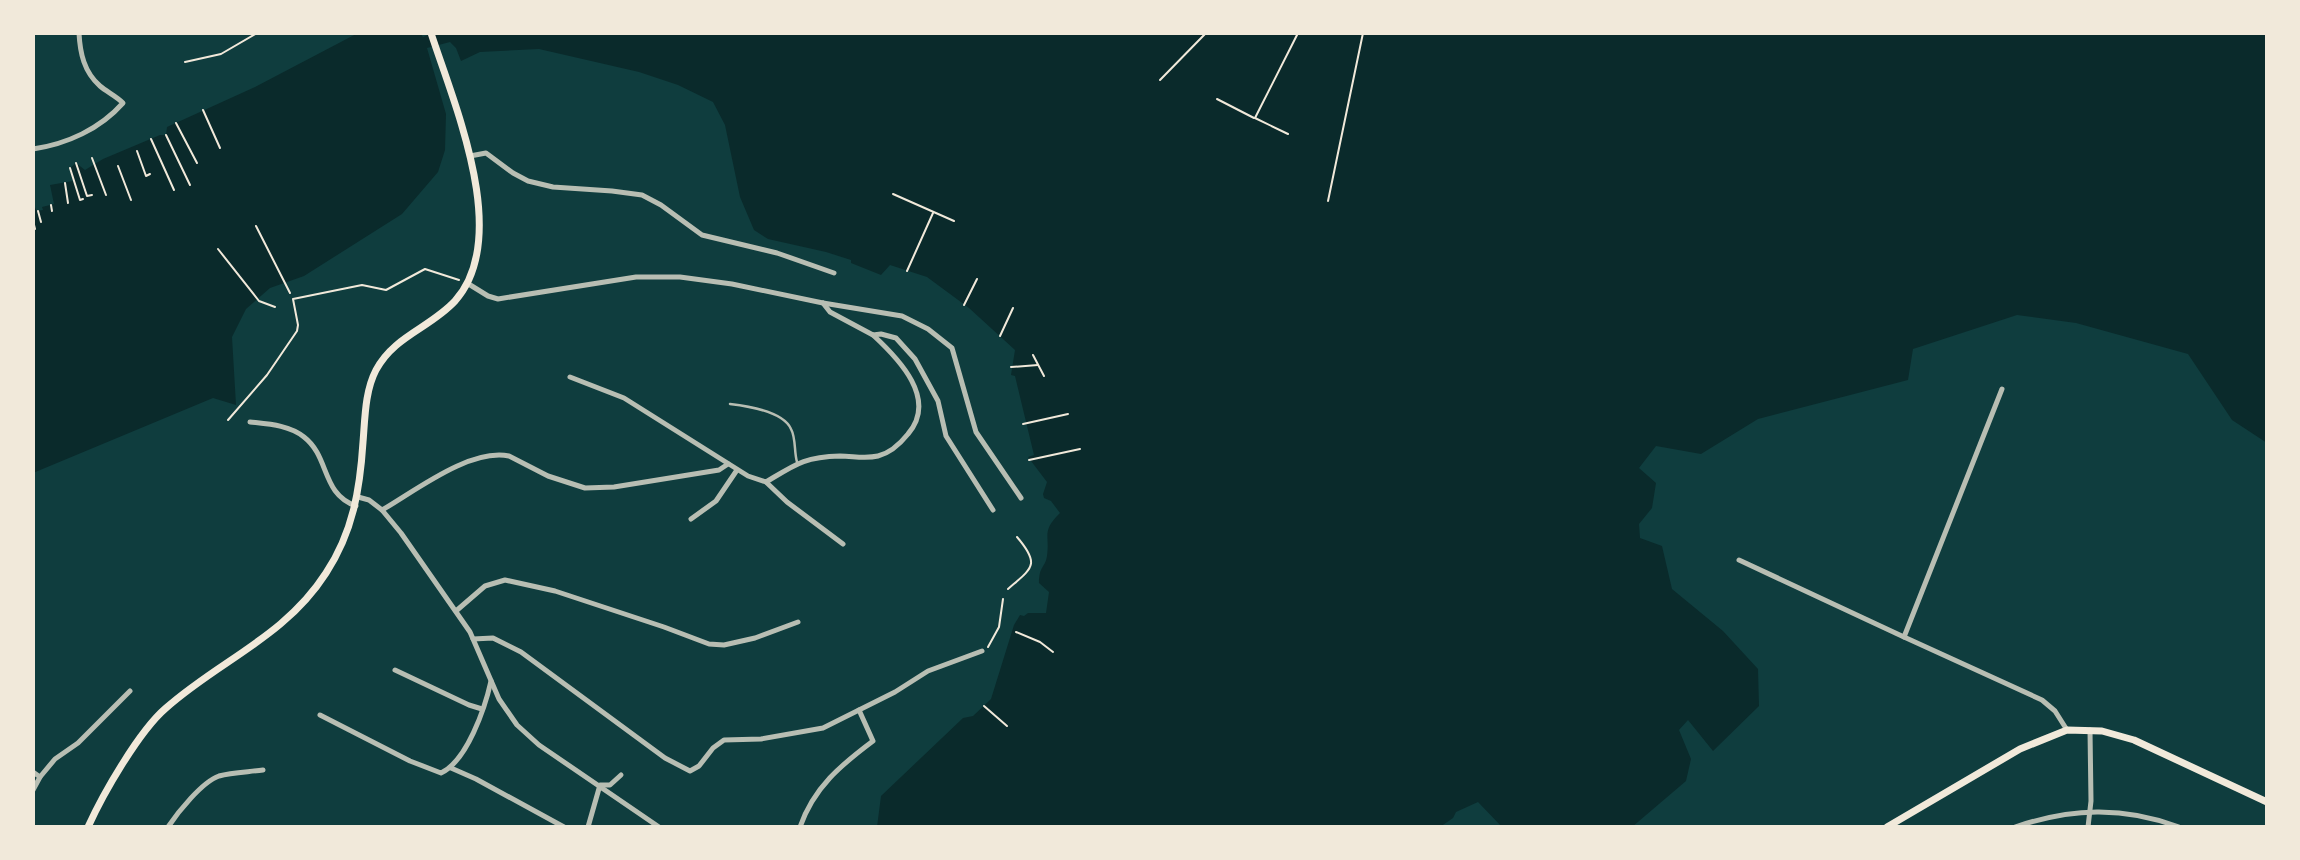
<svg xmlns="http://www.w3.org/2000/svg" width="2300" height="860" font-family="Poppins,sans-serif">
<style>
.water{fill:#0a2a2b}
.lines{fill:none;stroke-linecap:round;stroke-linejoin:round}
.path{stroke:#f1e9da;stroke-width:2}
.service{stroke:#b8beb3;stroke-width:2.5}
.minor{stroke:#b8beb3;stroke-width:5}
.secondary{stroke:#f1e9da;stroke-width:7}
</style>
<rect width="100%" height="100%" fill="#0f3d3e"/>
<path class="water" d="M358,33H420L423,37L433,33H2267V443L2232,420L2188,354L2076,323L2017,315L1913,349L1908,380L1758,419L1701,454L1656,446L1639,468L1656,483L1652,508L1639,524L1640,538L1662,546L1672,589L1723,631L1758,669L1759,706L1713,751L1688,720L1679,730L1691,759L1686,781L1632,827H1502L1478,802L1456,812L1453,818L1440,827H877L881,796L963,718L973,716L991,699L1014,625L1020,615L1024,616L1028,613H1046L1049,592L1039,583C1039,566 1045,568 1047,556C1050,534 1041,532 1060,513L1051,501L1044,498L1043,494L1047,482L1028,457L1034,455L1015,376L1011,375L1015,350L969,308L927,277L890,265L881,275L851,263V260L826,252L768,239L754,230L740,197L725,125L713,102L678,85L639,72L539,49L480,52L461,61L456,48L450,42L427,48L446,114L445,150L438,172L402,214L304,276L270,288L246,309L232,337L236,405L213,398L33,473V204L37,211L43,210L42,207L54,204L50,185L73,181L70,168L76,163L85,170L103,159L160,135H166L167,127L255,87Z"/>
<g class="lines">
<g class="path">
<polyline points="185,62 221,54 257,33"/>
<polyline points="1160,80 1206,33"/>
<polyline points="1217,99 1254,118"/>
<polyline points="203,110 220,148"/>
<polyline points="176,123 197,163"/>
<polyline points="1288,134 1255,118 1298,33"/>
<polyline points="166,135 190,185"/>
<polyline points="151,139 174,190"/>
<polyline points="137,151 146,176 150,174"/>
<polyline points="92,158 106,195"/>
<polyline points="76,163 87,196 92,195"/>
<polyline points="118,166 131,200"/>
<polyline points="70,168 80,200 83,199"/>
<polyline points="65,183 68,203"/>
<polyline points="893,194 954,221"/>
<polyline points="1328,201 1363,33"/>
<polyline points="51,205 52,211"/>
<polyline points="38,211 41,222"/>
<polyline points="33,221 35,229"/>
<polyline points="256,226 290,293"/>
<polyline points="218,249 259,301 275,307"/>
<polyline points="907,271 933,213"/>
<polyline points="964,305 977,279"/>
<polyline points="1000,336 1013,308"/>
<polyline points="1033,355 1044,376"/>
<polyline points="1011,367 1038,365"/>
<polyline points="228,420 267,375 297,331 298,325 293,299 362,285 386,290 425,269 459,280"/>
<polyline points="1023,424 1068,414"/>
<polyline points="1029,460 1080,449"/>
<path d="M1008,589C1032,568 1041,565 1017,537"/>
<polyline points="1016,632 1040,642 1053,652"/>
<polyline points="988,647 999,627 1003,599"/>
<polyline points="984,706 1007,726"/>
</g>
<path class="service" d="M730,404C747,406 783,411 791,429C796,438 794,452 797,462"/>
<g class="minor">
<path d="M33,149C67,144 100,129 123,103C116,96 107,92 100,86C84,72 80,53 79,33"/>
<polyline points="470,156 486,153 513,173 528,181 553,187 612,191 642,195 661,205 702,235 777,253 834,273"/>
<polyline points="467,283 488,296 498,299 636,277 680,277 732,284 823,303 902,316 928,329 952,348 976,432 1021,498"/>
<polyline points="823,303 830,312 873,335 881,334 896,338 915,359 938,401 946,436 993,510"/>
<path d="M570,377L624,398L748,476L766,482C796,464 804,457 840,456C853,456 865,459 878,456C890,453 900,444 908,434C938,399 899,359 873,335"/>
<polyline points="2002,389 1904,637 2042,700 2055,711 2067,730"/>
<path d="M250,422C268,424 289,425 304,437C330,457 321,494 356,506"/>
<polyline points="766,482 787,502 843,544"/>
<polyline points="358,497 369,500 382,510 401,533 470,632 499,699 517,725 539,745 659,827"/>
<path d="M382,510C415,491 470,448 509,456L548,476L585,488L614,487L719,470L728,464"/>
<polyline points="691,519 716,501 737,470"/>
<polyline points="1739,560 1904,637"/>
<polyline points="456,611 485,586 505,580 555,591 664,627 709,644 724,645 755,638 798,622"/>
<polyline points="473,639 493,638 521,652 665,758 690,771 699,766 713,748 724,740 761,739 823,728 895,692 928,671 982,651"/>
<polyline points="395,670 469,705 482,709"/>
<path d="M320,715L410,761L441,773C467,761 485,708 491,681"/>
<polyline points="451,768 476,779 564,827"/>
<polyline points="33,772 40,777 33,790"/>
<polyline points="40,777 55,759 78,743 130,691"/>
<path d="M168,827C178,812 202,782 219,776C232,772 250,772 263,770"/>
<polyline points="588,827 600,785 610,785 621,775"/>
<path d="M800,827C814,787 841,765 873,741L859,710"/>
<path d="M2015,827C2071,808 2123,806 2179,827"/>
<polyline points="2088,827 2091,801 2090,730"/>
</g>
<g class="secondary">
<path d="M88,827C103,794 139,731 166,708C220,660 285,637 326,573C353,532 360,489 363,442C365,418 365,391 376,370C394,336 430,328 455,301C512,237 454,104 431,33"/>
<polyline points="1887,827 2020,749 2067,730 2102,731 2134,740 2267,802"/>
</g>
</g>
<rect width="2300" height="860" fill="none" stroke="#f1e9da" stroke-width="70"/>
</svg>
